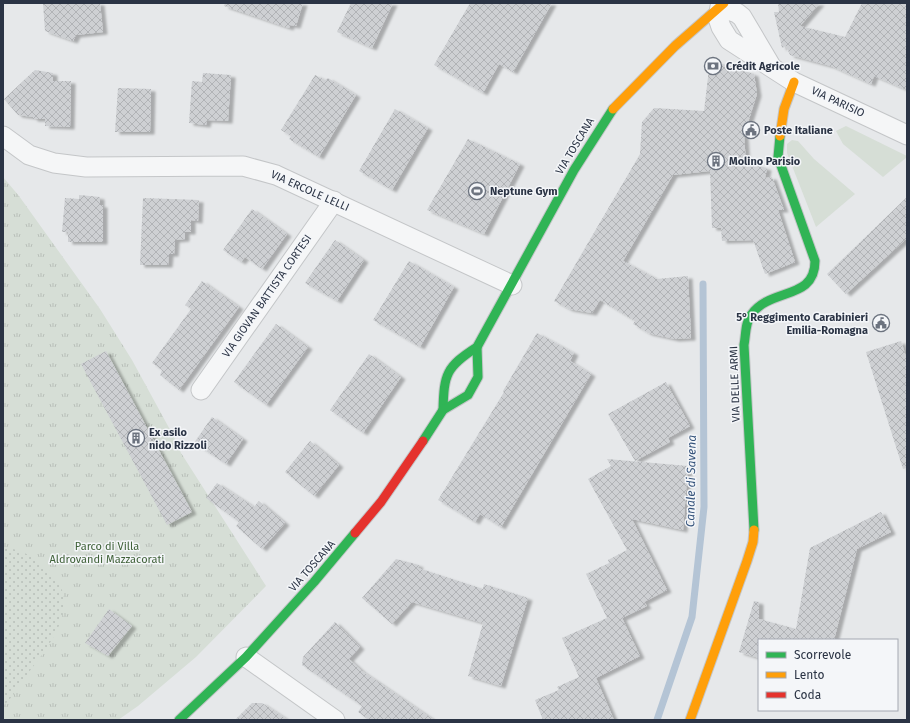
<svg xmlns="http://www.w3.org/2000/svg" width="910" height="723" font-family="'Fira Sans',sans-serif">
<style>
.grass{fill:#d6ded6}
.park{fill:url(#park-tufts)}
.garden{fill:url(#garden-dots)}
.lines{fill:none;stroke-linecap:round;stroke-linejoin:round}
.stream{stroke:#b4c4d5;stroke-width:7}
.building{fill:url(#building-cross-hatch);filter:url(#shadow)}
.street-casing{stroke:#c4c6c8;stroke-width:21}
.fast-casing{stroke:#c4c6c8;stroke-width:11}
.slow-casing{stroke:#c4c6c8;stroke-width:11}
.jam-casing{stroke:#c4c6c8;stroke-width:11}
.street{stroke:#f5f6f7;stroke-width:19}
.fast{stroke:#30b455;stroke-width:9}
.slow{stroke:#ff9f0a;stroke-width:9}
.jam{stroke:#e5322d;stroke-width:9}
.labels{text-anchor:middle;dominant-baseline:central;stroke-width:3;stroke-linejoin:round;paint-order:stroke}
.poi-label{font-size:11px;font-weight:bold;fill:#2b3445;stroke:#f4f6f9;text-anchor:start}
.street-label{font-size:11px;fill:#2b3445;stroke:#f4f6f9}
.park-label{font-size:11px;fill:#3f6138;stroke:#f4f6f9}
.water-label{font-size:12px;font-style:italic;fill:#34527a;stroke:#f4f6f9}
</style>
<defs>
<pattern id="park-tufts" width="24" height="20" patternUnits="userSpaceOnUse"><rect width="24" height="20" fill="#d6ded6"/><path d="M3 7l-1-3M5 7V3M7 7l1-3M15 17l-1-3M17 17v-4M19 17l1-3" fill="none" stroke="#b8bfb9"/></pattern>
<pattern id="garden-dots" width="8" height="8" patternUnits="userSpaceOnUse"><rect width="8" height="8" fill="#d6ded6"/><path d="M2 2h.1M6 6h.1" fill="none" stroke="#b8bfb9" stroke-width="1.8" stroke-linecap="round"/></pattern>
<pattern id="building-cross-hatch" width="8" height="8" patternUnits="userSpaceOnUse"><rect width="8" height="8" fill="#ced0d3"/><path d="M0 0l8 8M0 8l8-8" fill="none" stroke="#b1b3b6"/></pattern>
<filter id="shadow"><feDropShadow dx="4.5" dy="2.5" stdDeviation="1" flood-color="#0004"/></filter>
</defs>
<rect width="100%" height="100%" fill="#e6e8ea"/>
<g class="grass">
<polygon points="846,126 907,156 907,157 883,177 843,144 836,131"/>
<polygon points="792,140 798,141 814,159 855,194 816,227 787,153 787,144"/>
</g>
<polygon class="park" points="3,177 19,196 100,309 132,360 174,437 181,453 266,586 196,657 138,706 118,720 3,720"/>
<path class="garden" d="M6,548C20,549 30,555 41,564C87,597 54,640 29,672C21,683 13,697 3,706V549Z"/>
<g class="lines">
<polyline class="stream" points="657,720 692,617 704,507 703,284"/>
</g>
<g class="building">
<polygon points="43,3 100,3 103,32 76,35 73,41 45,31"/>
<polygon points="225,3 303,3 296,26 290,25 289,28 224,6"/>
<polygon points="351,3 393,3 372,48 337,32"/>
<polygon points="470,3 552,3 513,72 499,64 483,93 434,65"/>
<polygon points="778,3 820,3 800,26 845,37 862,3 907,3 907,90 874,76 871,84 831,66 790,55 786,46 782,48 774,12 779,12"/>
<polygon points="710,60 754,74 757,94 744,135 746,163 767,168 765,178 772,177 784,210 778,210 795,262 765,274 753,240 722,241 721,228 712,228 710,171 673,175 623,261 657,279 688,276 691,338 675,339 648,333 633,324 635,321 600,300 592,313 569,309 554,301 640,154 642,122 654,108 704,111"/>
<polygon points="35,70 53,73 53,81 71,81 70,127 45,126 45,119 33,119 33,117 18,115 4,99"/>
<polygon points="203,73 231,75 228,121 207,120 206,125 189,123 192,81 202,82"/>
<polygon points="315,75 325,80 328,78 356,95 319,157 289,139 291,136 281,130"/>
<polygon points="118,88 151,89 150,132 115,132"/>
<polygon points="395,109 428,128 392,190 359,171"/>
<polygon points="468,139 520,164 484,234 427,210"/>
<polygon points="79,195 100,197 100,205 103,205 103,242 68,242 68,232 62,232 65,198 79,199"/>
<polygon points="907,197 907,238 846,294 827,274"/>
<polygon points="143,198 199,200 198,221 191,220 191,232 185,232 185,239 175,240 174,254 169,254 168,265 140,265"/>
<polygon points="252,209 287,234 262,269 245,257 241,262 223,250"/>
<polygon points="335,240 364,260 337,301 305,283"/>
<polygon points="409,261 454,287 420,347 373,320"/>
<polygon points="202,281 239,307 179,390 160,375 162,370 152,363 191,309 185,305"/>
<polygon points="276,324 308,347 266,405 234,382"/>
<polygon points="537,333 574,353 570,361 591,374 501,527 480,514 475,522 438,500 504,392 503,391"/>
<polygon points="901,341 907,360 907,468 903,469 866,352"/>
<polygon points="106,351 192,512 167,525 81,364"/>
<polygon points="369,354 401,377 363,433 330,410"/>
<polygon points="666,382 690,426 668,438 670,442 635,461 608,414"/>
<polygon points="212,417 243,439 226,464 194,443"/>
<polygon points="310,441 339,465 314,496 285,472"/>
<polygon points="607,459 688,466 683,530 632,519 667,590 644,602 647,606 622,618 640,656 596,678 614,720 543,720 535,700 559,690 557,687 579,677 562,638 607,618 586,574 609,563 608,560 627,550 588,479 611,466"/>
<polygon points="217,483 254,507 259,501 285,523 262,549 236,526 239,522 206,498"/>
<polygon points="881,512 891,532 857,549 834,640 759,640 759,658 739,652 754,601 759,602 759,619 796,629 810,548"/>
<polygon points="396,559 419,565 418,568 483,589 484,584 528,598 501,686 468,676 483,623 412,602 392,624 362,598"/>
<polygon points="109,609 132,626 108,656 85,643"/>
<polygon points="335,622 360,647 349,659 362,671 434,720 369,720 358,712 362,706 302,665 303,657"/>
<polygon points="252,703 262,703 288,720 235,720"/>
</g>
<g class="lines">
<g class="street-casing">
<g id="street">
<polyline points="771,66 742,17 737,13 720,7 718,18 721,27 729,40 794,82 907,135"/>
<polyline points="3,136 29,155 54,163 86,167 243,166 276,175 512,285"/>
<polyline points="201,390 334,201"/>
<polyline points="246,657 335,720"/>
</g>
</g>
<g class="fast-casing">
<g id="fast">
<path d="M443,410C444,374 446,367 477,347L574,170L613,109"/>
<polyline points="423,441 443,410 468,395 478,377 477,347"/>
<path d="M754,530L744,345C746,335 745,323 751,315C770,287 815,301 815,261L778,157L780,136"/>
<polyline points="179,720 246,657 314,582 355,533"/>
</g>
</g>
<g class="slow-casing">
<g id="slow">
<polyline points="613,109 675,46 724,3"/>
<polyline points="780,136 784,109 794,82"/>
<polyline points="690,720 747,561 753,542 754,530"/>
</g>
</g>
<g class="jam-casing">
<polyline id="jam" points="355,533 381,502 423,441"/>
</g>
<use href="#street" class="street"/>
<use href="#fast" class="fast"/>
<use href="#slow" class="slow"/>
<use href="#jam" class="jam"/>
</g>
<defs>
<g id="bank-ring" transform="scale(0.9)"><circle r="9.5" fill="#f4f6f9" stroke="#6c737f" stroke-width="1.5"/><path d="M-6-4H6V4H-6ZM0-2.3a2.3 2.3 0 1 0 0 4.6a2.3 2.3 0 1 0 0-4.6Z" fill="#6c737f"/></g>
<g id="civic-ring" transform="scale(0.9)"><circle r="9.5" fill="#f4f6f9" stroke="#6c737f" stroke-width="1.5"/><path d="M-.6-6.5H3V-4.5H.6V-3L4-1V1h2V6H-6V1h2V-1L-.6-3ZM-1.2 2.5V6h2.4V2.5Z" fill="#6c737f"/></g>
<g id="building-ring" transform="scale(0.9)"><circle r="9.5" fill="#f4f6f9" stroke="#6c737f" stroke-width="1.5"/><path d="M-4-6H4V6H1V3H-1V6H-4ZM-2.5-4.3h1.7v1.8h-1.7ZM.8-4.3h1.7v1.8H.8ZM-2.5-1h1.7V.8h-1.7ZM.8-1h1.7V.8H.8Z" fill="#6c737f"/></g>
<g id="stadium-ring" transform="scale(0.9)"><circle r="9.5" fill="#f4f6f9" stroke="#6c737f" stroke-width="1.5"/><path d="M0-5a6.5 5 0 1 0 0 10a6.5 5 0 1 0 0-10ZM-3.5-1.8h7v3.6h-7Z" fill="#6c737f"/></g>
</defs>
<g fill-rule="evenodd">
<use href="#bank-ring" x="713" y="66"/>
<use href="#civic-ring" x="751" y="130"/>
<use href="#building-ring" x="716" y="161"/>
<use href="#stadium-ring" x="477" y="191"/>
<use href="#civic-ring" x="881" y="323"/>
<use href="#building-ring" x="136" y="438"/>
</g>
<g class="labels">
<g class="poi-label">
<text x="726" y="66">Crédit Agricole</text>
<text x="764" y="130">Poste Italiane</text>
<text x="729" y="161">Molino Parisio</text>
<text x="490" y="191">Neptune Gym</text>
<text x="868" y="317" text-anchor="end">5° Reggimento Carabinieri<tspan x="868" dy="13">Emilia-Romagna</tspan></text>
<text x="149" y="432">Ex asilo<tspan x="149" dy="13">nido Rizzoli</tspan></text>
</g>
<g class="street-label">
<text transform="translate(838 102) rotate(25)">VIA PARISIO</text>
<text transform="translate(575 146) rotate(-59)">VIA TOSCANA</text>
<text transform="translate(310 191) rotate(24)">VIA ERCOLE LELLI</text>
<text transform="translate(267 296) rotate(-55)">VIA GIOVAN BATTISTA CORTESI</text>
<text transform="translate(735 384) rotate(-92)">VIA DELLE ARMI</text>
<text transform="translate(312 566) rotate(-49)">VIA TOSCANA</text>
</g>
<g class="park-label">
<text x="107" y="546">Parco di Villa<tspan x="107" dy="13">Aldrovandi Mazzacorati</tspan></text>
</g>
<g class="water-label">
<text transform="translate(691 481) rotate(-89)">Canale di Savena</text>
</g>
</g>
<rect width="910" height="723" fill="none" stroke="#2b3445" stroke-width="8"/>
<rect x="758" y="639" width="140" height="72" fill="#f4f6f9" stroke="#a4a8b1"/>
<rect x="766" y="652" width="20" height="6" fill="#30b455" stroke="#a4a8b1"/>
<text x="794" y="659" font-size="12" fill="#2b3445">Scorrevole</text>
<rect x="766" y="672" width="20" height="6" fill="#ff9f0a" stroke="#a4a8b1"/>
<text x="794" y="679" font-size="12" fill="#2b3445">Lento</text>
<rect x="766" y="692" width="20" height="6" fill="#e5322d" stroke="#a4a8b1"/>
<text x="794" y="699" font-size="12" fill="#2b3445">Coda</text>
</svg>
